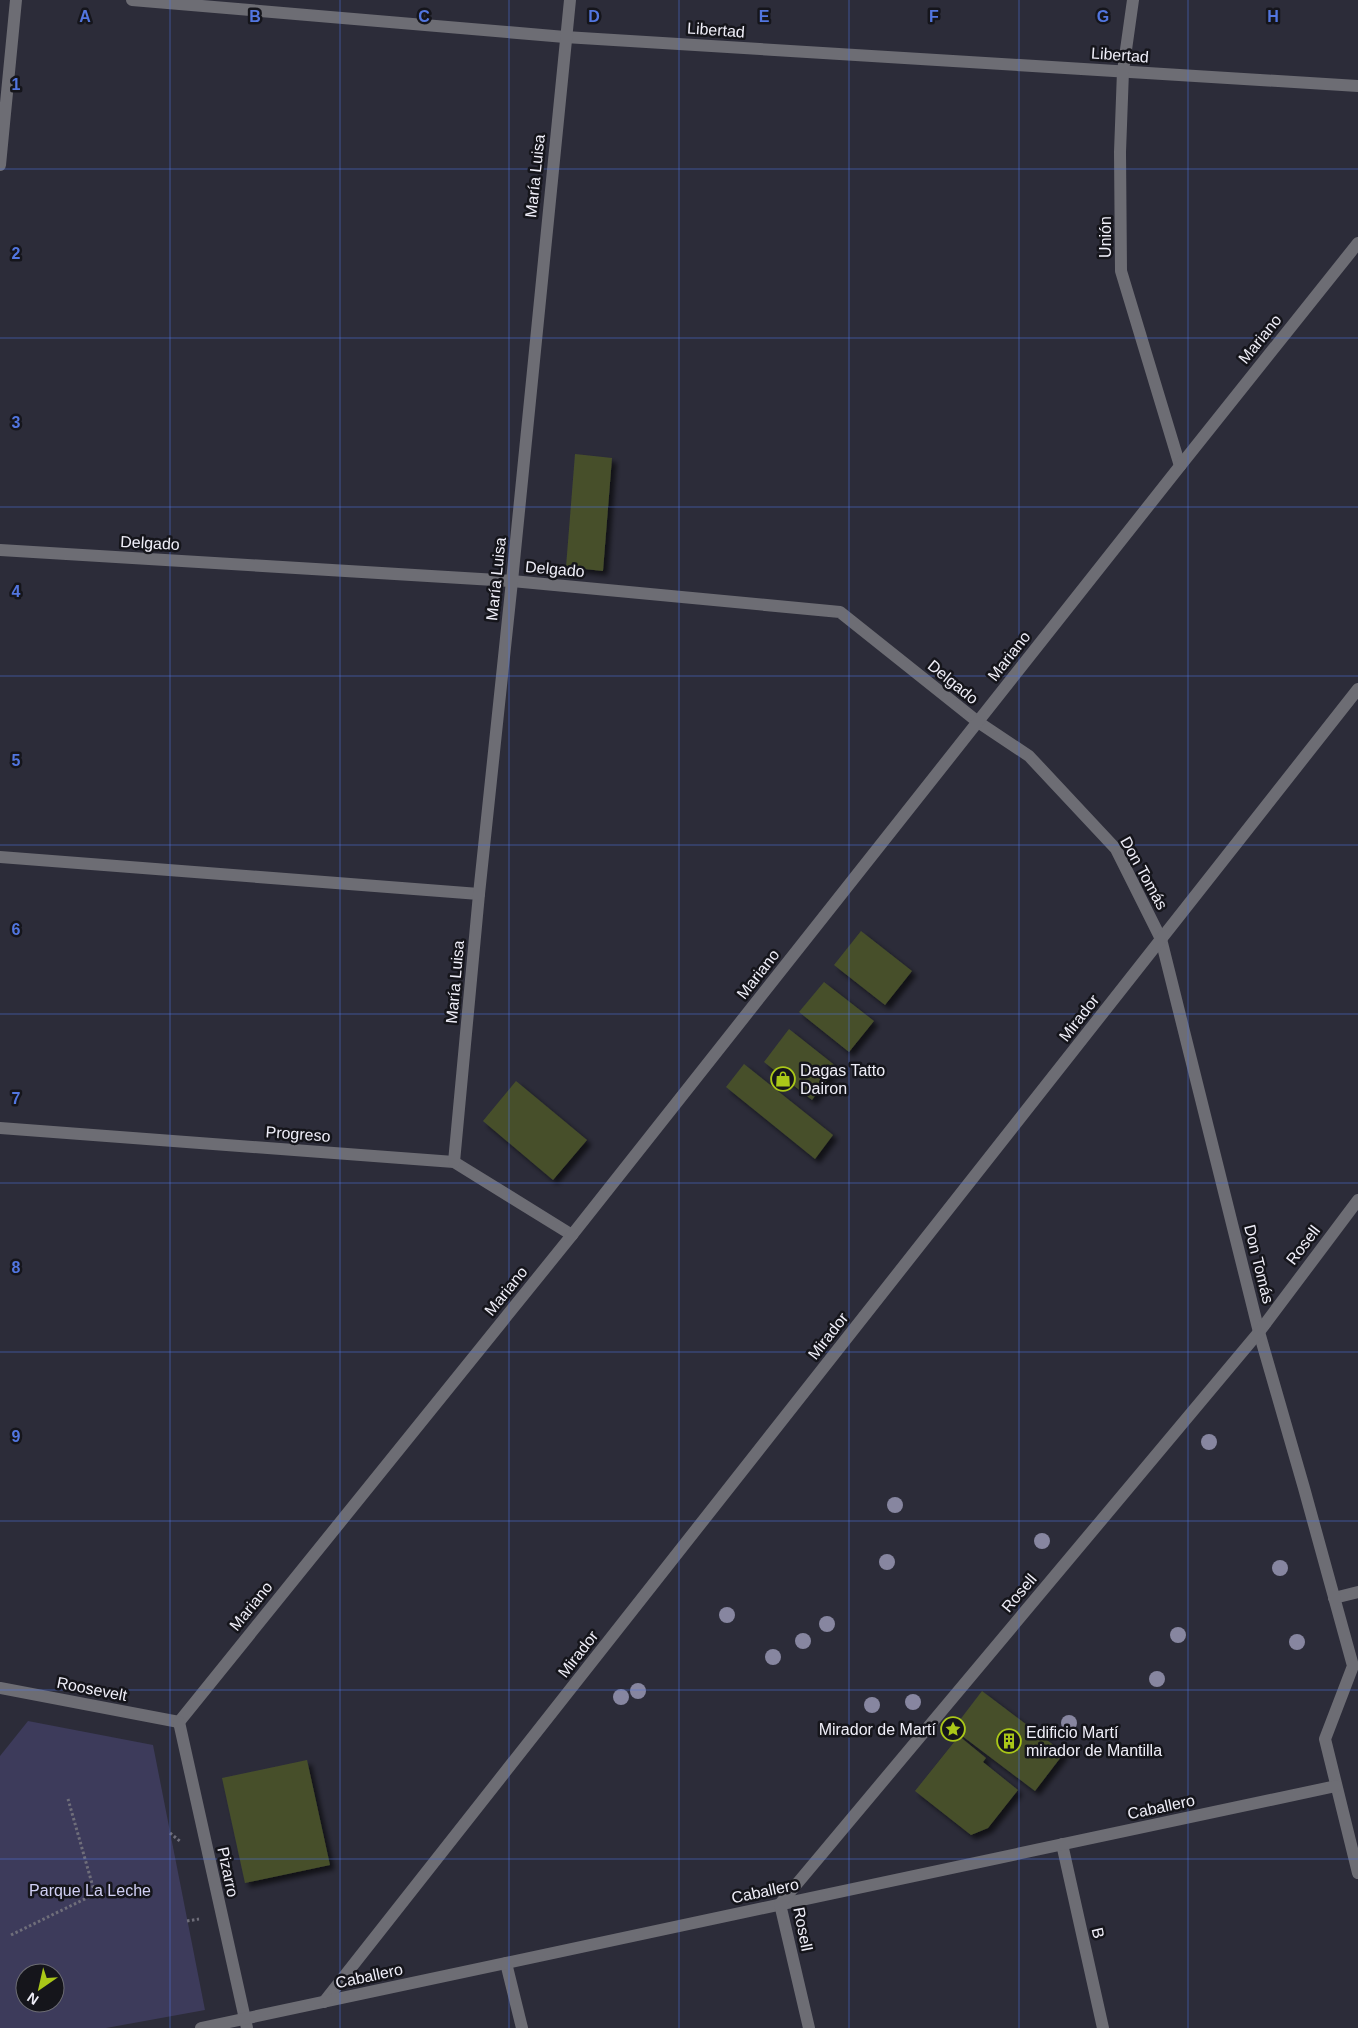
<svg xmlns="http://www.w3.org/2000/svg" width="1358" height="2028" font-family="Helvetica,sans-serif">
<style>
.green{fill:#3d3b5b;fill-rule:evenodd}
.building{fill:#474f2c;filter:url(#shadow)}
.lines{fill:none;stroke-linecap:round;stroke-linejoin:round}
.path{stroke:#6f6e7a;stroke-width:3;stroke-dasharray:2.5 2.5;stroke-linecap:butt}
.lane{stroke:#6d6d74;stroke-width:12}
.street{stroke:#6d6d74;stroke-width:12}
.tree{fill:#8786a0}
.grid{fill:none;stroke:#5276e0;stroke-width:1;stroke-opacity:0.55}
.labels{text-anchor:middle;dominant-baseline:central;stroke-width:5;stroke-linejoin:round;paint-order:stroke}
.street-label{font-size:16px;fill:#efeef8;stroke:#15151b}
.poi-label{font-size:16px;fill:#efeef8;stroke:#15151b;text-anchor:start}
.park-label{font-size:16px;fill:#d1d0f5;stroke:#15151b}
.grid-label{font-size:16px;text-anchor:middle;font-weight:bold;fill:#5276e0;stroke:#15151b;stroke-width:5;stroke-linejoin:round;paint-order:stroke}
</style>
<defs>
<filter id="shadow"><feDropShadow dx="4.5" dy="4.5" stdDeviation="2.5" flood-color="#0009"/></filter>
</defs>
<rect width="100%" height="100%" fill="#2c2c39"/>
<path class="green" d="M28,1721L153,1745L205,2010L106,2028H0V1756ZM25,1973H55V2003H25Z"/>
<g class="building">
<polygon points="575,454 612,458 603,571 566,567"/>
<polygon points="861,931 912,971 885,1005 834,965"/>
<polygon points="824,982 874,1021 849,1052 799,1012"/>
<polygon points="789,1029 837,1067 812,1100 764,1062"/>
<polygon points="744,1064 833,1135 815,1159 726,1087"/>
<polygon points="516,1081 587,1140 553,1180 483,1121"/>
<polygon points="982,1691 1064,1753 1035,1791 953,1729"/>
<polygon points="959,1736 986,1758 983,1762 1018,1790 988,1828 971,1835 915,1791"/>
<polygon points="307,1760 330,1865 245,1883 222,1778"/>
</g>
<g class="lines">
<g class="path">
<polyline points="170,1833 181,1842"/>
<polyline points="187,1921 199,1919"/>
<polyline points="11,1935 95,1894 68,1799"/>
</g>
<g class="lane">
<polyline points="0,857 479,894"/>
<polyline points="1334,1598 1358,1592"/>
</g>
<g class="street">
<polyline points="132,0 565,37 1358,86"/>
<polyline points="1133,0 1123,71 1120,152 1121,271 1180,466"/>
<polyline points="0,165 16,0"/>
<polyline points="0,550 512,581 840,612 978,722 1029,756 1116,849 1161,939 1259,1332 1304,1488 1353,1666 1325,1739 1358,1873"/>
<polyline points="0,1128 454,1162 572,1235"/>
<polyline points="454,1162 479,894 512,581 570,0"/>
<polyline points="0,1688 179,1722"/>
<polyline points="179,1722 572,1235 1180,466 1358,243"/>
<polyline points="179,1722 247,2028"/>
<polyline points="1062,1844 1103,2028"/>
<polyline points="506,1963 522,2028"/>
<polyline points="324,2002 1358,689"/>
<polyline points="201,2028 1336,1786"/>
<polyline points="809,2028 780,1904 1259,1332 1358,1200"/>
</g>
</g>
<g class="tree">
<circle cx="1209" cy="1442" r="8"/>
<circle cx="895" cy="1505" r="8"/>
<circle cx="1042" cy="1541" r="8"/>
<circle cx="887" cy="1562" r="8"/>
<circle cx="1280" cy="1568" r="8"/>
<circle cx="727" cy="1615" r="8"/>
<circle cx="827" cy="1624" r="8"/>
<circle cx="1178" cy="1635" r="8"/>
<circle cx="803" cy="1641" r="8"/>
<circle cx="1297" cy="1642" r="8"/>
<circle cx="773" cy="1657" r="8"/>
<circle cx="1157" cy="1679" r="8"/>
<circle cx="638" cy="1691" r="8"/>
<circle cx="621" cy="1697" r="8"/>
<circle cx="913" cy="1702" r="8"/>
<circle cx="872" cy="1705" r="8"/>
<circle cx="1069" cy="1723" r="8"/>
</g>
<path class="grid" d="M170,0V2028M340,0V2028M509,0V2028M679,0V2028M849,0V2028M1019,0V2028M1188,0V2028M0,169H1358M0,338H1358M0,507H1358M0,676H1358M0,845H1358M0,1014H1358M0,1183H1358M0,1352H1358M0,1521H1358M0,1690H1358M0,1859H1358"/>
<defs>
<g id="shop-ring" transform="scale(1.25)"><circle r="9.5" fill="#15151b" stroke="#aac718" stroke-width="1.5"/><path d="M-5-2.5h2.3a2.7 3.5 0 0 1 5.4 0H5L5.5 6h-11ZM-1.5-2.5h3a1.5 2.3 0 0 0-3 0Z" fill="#aac718"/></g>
<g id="sight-ring" transform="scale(1.25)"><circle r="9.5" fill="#15151b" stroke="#aac718" stroke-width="1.5"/><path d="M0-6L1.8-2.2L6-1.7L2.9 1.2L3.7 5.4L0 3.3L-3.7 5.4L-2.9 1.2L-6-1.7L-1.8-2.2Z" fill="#aac718"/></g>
<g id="building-ring" transform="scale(1.25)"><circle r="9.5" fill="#15151b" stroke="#aac718" stroke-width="1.5"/><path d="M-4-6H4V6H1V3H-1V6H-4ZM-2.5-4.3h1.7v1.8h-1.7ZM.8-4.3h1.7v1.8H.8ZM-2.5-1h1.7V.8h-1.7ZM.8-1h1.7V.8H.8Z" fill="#aac718"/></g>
</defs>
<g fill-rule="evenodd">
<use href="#shop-ring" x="783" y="1079"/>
<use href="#sight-ring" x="953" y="1729"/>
<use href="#building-ring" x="1009" y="1741"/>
</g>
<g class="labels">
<g class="street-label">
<text transform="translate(716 30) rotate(4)">Libertad</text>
<text transform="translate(1120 55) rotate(4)">Libertad</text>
<text transform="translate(535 176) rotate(-84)">María Luisa</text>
<text transform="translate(1105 237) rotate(-90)">Unión</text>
<text transform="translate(1260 339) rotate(-51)">Mariano</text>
<text transform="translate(150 543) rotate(3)">Delgado</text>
<text transform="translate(555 569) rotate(5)">Delgado</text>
<text transform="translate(496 579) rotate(-84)">María Luisa</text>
<text transform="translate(1009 656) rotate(-52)">Mariano</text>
<text transform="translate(953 682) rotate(39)">Delgado</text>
<text transform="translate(1144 873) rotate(61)">Don Tomás</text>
<text transform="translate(758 974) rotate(-52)">Mariano</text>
<text transform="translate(455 982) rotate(-85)">María Luisa</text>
<text transform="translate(1079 1018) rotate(-52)">Mirador</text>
<text transform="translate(298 1134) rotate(4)">Progreso</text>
<text transform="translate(1303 1245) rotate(-53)">Rosell</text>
<text transform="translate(1259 1264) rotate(76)">Don Tomás</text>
<text transform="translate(506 1291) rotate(-51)">Mariano</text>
<text transform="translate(828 1336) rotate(-52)">Mirador</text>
<text transform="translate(1019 1593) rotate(-50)">Rosell</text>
<text transform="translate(251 1606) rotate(-51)">Mariano</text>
<text transform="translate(578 1654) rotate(-52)">Mirador</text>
<text transform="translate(92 1689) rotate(11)">Roosevelt</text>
<text transform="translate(1161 1807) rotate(-12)">Caballero</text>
<text transform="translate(228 1872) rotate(78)">Pizarro</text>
<text transform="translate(765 1891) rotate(-12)">Caballero</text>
<text transform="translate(803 1929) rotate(79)">Rosell</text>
<text transform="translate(1098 1933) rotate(77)">B</text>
<text transform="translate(369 1976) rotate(-12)">Caballero</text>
</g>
<g class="poi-label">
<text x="800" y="1070">Dagas Tatto<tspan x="800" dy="18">Dairon</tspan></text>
<text x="936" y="1729" text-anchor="end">Mirador de Martí</text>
<text x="1026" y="1732">Edificio Martí<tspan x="1026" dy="18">mirador de Mantilla</tspan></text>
</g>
<g class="park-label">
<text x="90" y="1890">Parque La Leche</text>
</g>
</g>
<g class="grid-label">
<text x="85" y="22">A</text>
<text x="255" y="22">B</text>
<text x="424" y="22">C</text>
<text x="594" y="22">D</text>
<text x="764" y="22">E</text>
<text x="934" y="22">F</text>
<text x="1103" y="22">G</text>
<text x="1273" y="22">H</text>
<text x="16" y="90">1</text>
<text x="16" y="259">2</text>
<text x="16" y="428">3</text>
<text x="16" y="597">4</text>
<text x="16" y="766">5</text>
<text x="16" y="935">6</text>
<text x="16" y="1104">7</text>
<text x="16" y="1273">8</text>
<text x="16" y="1442">9</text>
</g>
<g transform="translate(40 1988) rotate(214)"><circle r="24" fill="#15151b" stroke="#6c6c73"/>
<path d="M0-4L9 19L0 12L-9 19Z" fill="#aac718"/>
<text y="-8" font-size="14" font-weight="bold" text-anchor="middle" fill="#efeef8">N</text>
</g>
</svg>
